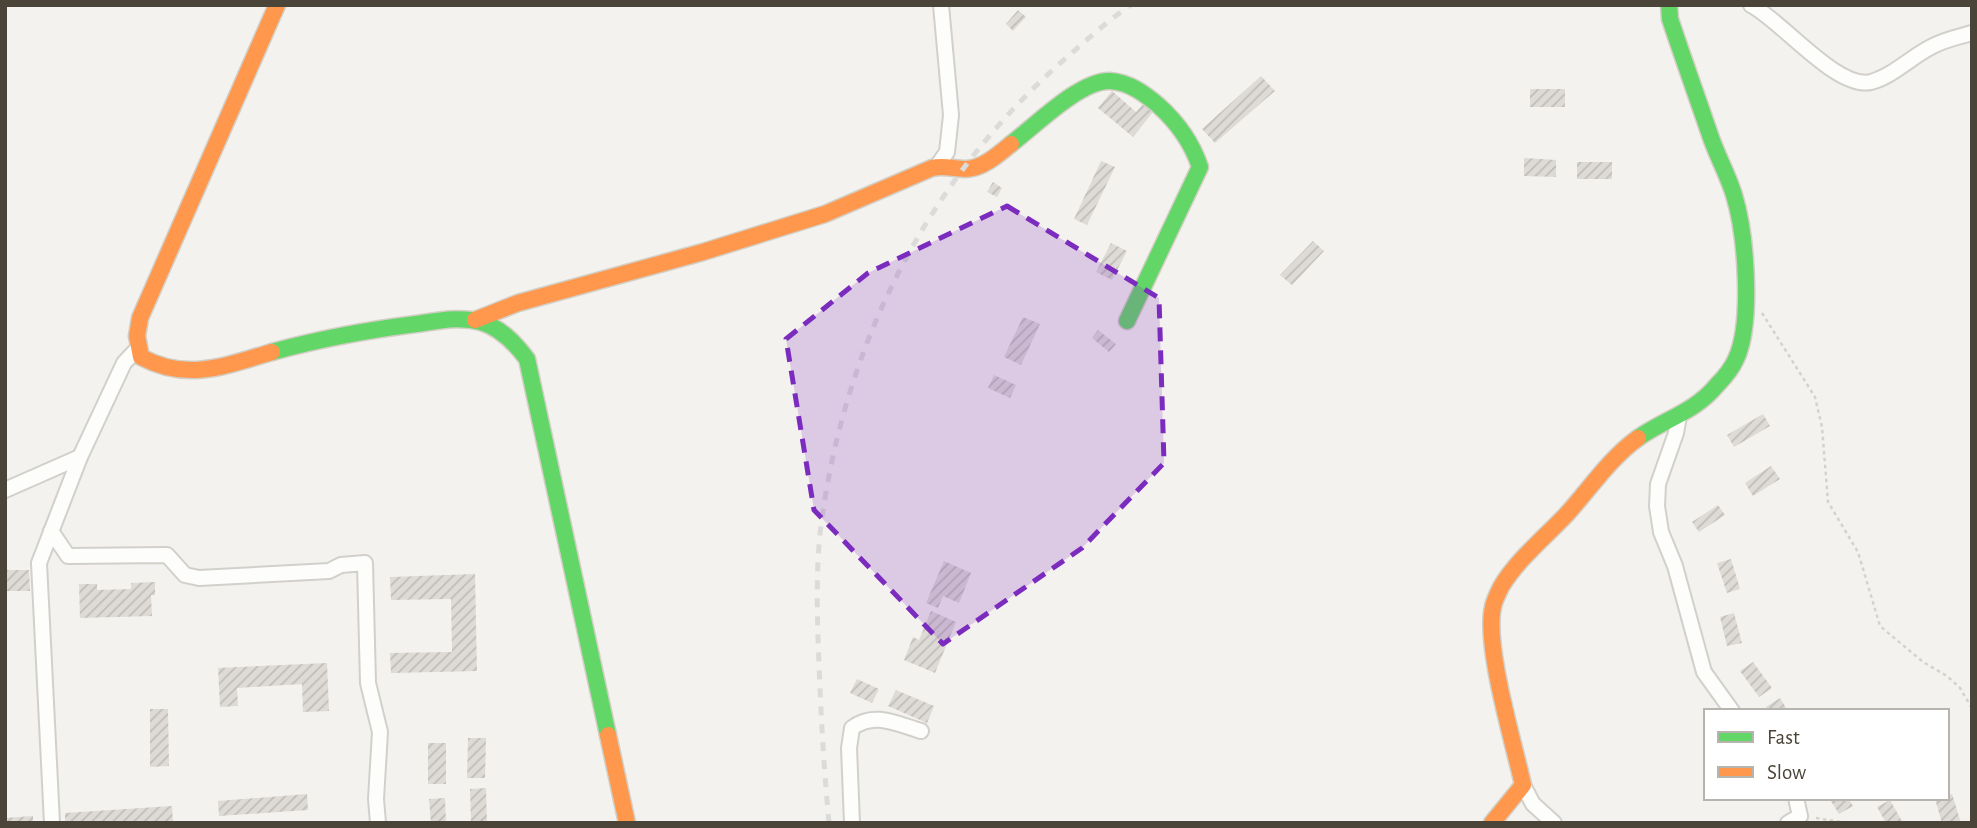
<svg xmlns="http://www.w3.org/2000/svg" width="1977" height="828" font-family="'Alegreya Sans',sans-serif">
<style>
.building{fill:url(#building-hatch)}
.lines{fill:none;stroke-linecap:round;stroke-linejoin:round}
.street-casing{stroke:#d2d0cb;stroke-width:18}
.fast-casing{stroke:#d3cfc5;stroke-width:19}
.slow-casing{stroke:#d3cfc5;stroke-width:19}
.path{stroke:#d3d2cc;stroke-width:2.5;stroke-dasharray:3.5 3.5;stroke-linecap:butt}
.street{stroke:#fdfdfc;stroke-width:14}
.fast{stroke:#63d668;stroke-width:16}
.slow{stroke:#ff974d;stroke-width:16}
.rail{stroke:#dbdbda;stroke-width:5;stroke-dasharray:9 9;stroke-linecap:butt}
.marked{fill:#7b2cbf;fill-opacity:0.2;stroke:#7b2cbf;stroke-width:5;stroke-dasharray:14 9;stroke-linejoin:round}
</style>
<defs>
<pattern id="building-hatch" width="6" height="6" patternUnits="userSpaceOnUse" patternTransform="scale(1.75)"><rect width="6" height="6" fill="#dedbd6"/><path d="M-1 1l2-2M0 6l6-6M5 7l2-2" fill="none" stroke="#c0bdb8"/></pattern>
</defs>
<rect width="100%" height="100%" fill="#f4f2ee"/>
<g class="building">
<polygon points="1018,10 1026,17 1013,31 1006,24"/>
<polygon points="1261,76 1275,91 1215,143 1202,129"/>
<rect x="1530" y="89" width="35" height="18"/>
<polygon points="1112,91 1136,112 1143,104 1153,112 1133,137 1098,108"/>
<polygon points="1524,158 1556,160 1556,177 1524,176"/>
<polygon points="1101,161 1115,167 1087,225 1074,219"/>
<rect x="1577" y="162" width="35" height="17"/>
<polygon points="993,182 1002,188 997,197 987,192"/>
<polygon points="1313,241 1324,251 1292,285 1280,275"/>
<polygon points="1111,243 1127,251 1112,280 1096,272"/>
<polygon points="1023,317 1040,324 1021,365 1004,357"/>
<polygon points="1098,330 1116,344 1109,352 1092,338"/>
<polygon points="994,375 1016,385 1010,398 988,388"/>
<polygon points="1763,414 1770,426 1734,447 1727,435"/>
<polygon points="1771,466 1780,479 1753,496 1745,483"/>
<polygon points="1718,505 1725,515 1699,532 1692,522"/>
<polygon points="1731,559 1740,589 1727,593 1717,563"/>
<polygon points="944,561 971,573 959,603 943,596 938,608 926,603"/>
<polygon points="5,570 29,570 30,591 5,591"/>
<polygon points="475,574 477,671 391,673 390,653 452,652 451,599 391,600 390,577"/>
<polygon points="155,582 155,595 151,595 152,616 80,618 79,584 97,584 97,590 131,589 131,583"/>
<polygon points="931,611 956,622 935,673 904,660 913,637 919,640"/>
<polygon points="1734,613 1742,643 1727,646 1720,617"/>
<polygon points="1753,662 1772,688 1759,697 1740,671"/>
<polygon points="327,663 329,711 303,712 302,684 237,688 238,706 220,707 218,668"/>
<polygon points="857,679 879,689 872,703 850,693"/>
<polygon points="896,690 934,706 927,723 888,706"/>
<polygon points="1780,698 1788,711 1769,711 1766,707"/>
<polygon points="150,709 168,709 169,766 150,767"/>
<polygon points="468,738 486,738 485,778 467,778"/>
<rect x="428" y="743" width="18" height="41"/>
<polygon points="486,788 487,823 471,823 470,789"/>
<polygon points="307,794 308,810 219,816 218,801"/>
<polygon points="1952,794 1961,823 1942,823 1935,799 1947,798 1947,795"/>
<polygon points="445,798 446,823 431,823 429,799"/>
<polygon points="1829,798 1848,798 1853,806 1839,814"/>
<polygon points="1890,800 1903,823 1886,823 1877,807"/>
<polygon points="172,806 173,823 65,823 65,813"/>
<polygon points="33,816 33,823 5,823 5,818"/>
</g>
<g class="lines">
<g class="street-casing">
<g id="street">
<path d="M1751,5C1782,21 1837,90 1871,82C1893,76 1911,57 1931,47C1943,40 1958,37 1972,33"/>
<polyline points="937,166 947,152 951,115 941,5"/>
<polyline points="1679,416 1676,433 1658,484 1657,506 1661,532 1675,566 1704,672 1732,711"/>
<polyline points="5,490 80,457"/>
<polyline points="51,531 68,556 167,555 185,575 199,578 329,571 341,565 365,563 368,683 380,732 376,799 378,823"/>
<polyline points="1523,785 1533,804 1554,823"/>
<polyline points="52,823 39,563 80,457 124,363 138,348"/>
<path d="M852,823L849,748L852,728C874,711 897,724 921,731"/>
<polyline points="1788,823 1800,816 1796,798"/>
</g>
</g>
<g class="fast-casing">
<g id="fast">
<path d="M1011,144C1035,126 1080,80 1110,81C1129,82 1145,94 1158,105C1177,122 1192,143 1200,167L1127,321"/>
<path d="M272,352C319,339 368,330 416,324C438,321 460,316 481,322C501,328 515,343 527,359L608,735"/>
<path d="M1638,438C1665,419 1695,412 1717,385C1724,378 1732,368 1736,359C1753,322 1746,234 1734,195C1728,175 1717,156 1710,135C1697,97 1683,58 1670,19L1669,5"/>
</g>
</g>
<g class="slow-casing">
<g id="slow">
<path d="M475,320L518,303L703,252L825,214L932,168C944,165 954,169 966,169C982,169 999,154 1011,144"/>
<path d="M272,352C225,366 187,382 141,357L137,336L140,318L277,5"/>
<polyline points="608,735 627,823"/>
<path d="M1492,823L1523,785C1514,744 1484,645 1493,607C1494,601 1498,593 1501,587C1517,560 1544,538 1565,516C1589,490 1609,459 1638,438"/>
</g>
</g>
<g class="path">
<polyline points="1762,313 1815,397 1822,427 1828,502 1858,552 1880,626 1923,662 1947,676 1960,688 1972,708"/>
<polyline points="1816,818 1847,823"/>
</g>
<use href="#street" class="street"/>
<use href="#fast" class="fast"/>
<use href="#slow" class="slow"/>
<path class="rail" d="M829,823C824,770 821,717 819,664C817,613 815,561 823,511C849,335 931,176 1066,58C1087,40 1107,21 1131,5"/>
</g>
<path class="marked" d="M1007,206L1159,298L1164,463L1082,548L943,644L814,510L786,339L868,273Z"/>
<rect width="1977" height="828" fill="none" stroke="#4b4439" stroke-width="14"/>
<rect x="1704" y="709" width="245" height="91" fill="#ffffff" stroke="#b7b4b0" stroke-width="2"/>
<rect x="1718" y="732" width="35" height="10" fill="#63d668" stroke="#b7b4b0" stroke-width="2"/>
<text x="1767" y="744" font-size="21" fill="#4b4439">Fast</text>
<rect x="1718" y="767" width="35" height="10" fill="#ff974d" stroke="#b7b4b0" stroke-width="2"/>
<text x="1767" y="779" font-size="21" fill="#4b4439">Slow</text>
</svg>
